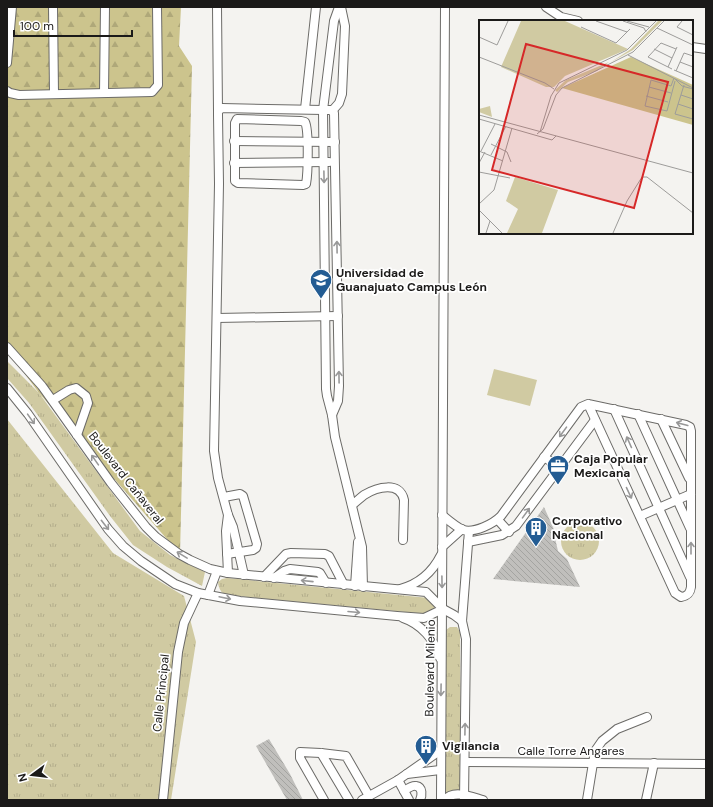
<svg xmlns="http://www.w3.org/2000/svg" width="713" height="807" font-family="'DM Sans',sans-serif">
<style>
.grass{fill:url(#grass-tufts)}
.forest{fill:url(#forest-firs)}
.garden{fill:#d0caa2}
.building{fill:url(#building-back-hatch)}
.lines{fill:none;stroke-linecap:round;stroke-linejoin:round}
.minor-casing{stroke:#6c6b68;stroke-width:10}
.minor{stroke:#fff;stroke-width:8}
.oneway{stroke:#989898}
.labels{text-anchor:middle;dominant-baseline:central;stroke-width:3.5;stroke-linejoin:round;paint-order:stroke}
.poi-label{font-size:12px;font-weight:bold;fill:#1b1a19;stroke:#fff;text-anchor:start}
.street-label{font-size:12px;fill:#1b1a19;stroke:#fff}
.inset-road{fill:none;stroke:#9d9c9a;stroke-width:1}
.view{fill:#d62828;fill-opacity:0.15;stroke:#d62828;stroke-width:2}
.inset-edge{fill:none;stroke:#1b1a19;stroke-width:2}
</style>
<defs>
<pattern id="grass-tufts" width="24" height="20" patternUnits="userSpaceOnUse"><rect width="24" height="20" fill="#d0caa2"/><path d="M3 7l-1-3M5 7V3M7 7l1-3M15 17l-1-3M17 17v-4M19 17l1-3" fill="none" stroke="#b2ad8b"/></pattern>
<pattern id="forest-firs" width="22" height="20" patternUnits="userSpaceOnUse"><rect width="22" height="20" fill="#ccc48d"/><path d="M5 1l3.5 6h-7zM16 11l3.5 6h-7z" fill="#afa879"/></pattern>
<pattern id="building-back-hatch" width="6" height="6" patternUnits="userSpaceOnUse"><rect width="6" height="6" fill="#c0bfbc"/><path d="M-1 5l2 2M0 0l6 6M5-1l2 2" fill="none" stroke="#a4a4a1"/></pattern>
</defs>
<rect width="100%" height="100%" fill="#f4f3f0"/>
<g class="grass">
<polygon points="7,361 39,393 140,531 170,555 205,572 202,586 167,567 133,545 110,516 29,403 7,378"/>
<polygon points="7,419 113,553 184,596 196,642 171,800 7,800"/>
<circle cx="580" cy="541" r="19"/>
<path d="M227,578L429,598L434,602V609L427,614L226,595C220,592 219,588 218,582L222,579Z"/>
<polygon points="450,627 457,627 460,632 461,795 453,791 448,792 445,796 445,636 446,630"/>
</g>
<polygon class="forest" points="7,7 181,7 179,46 192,66 180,554 39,393 7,350"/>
<polygon class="garden" points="494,369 537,380 530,406 487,395"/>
<g class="building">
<polygon points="544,507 556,534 555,538 558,551 567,559 580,587 493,579"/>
<polygon points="269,739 290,774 303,800 287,800 256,746"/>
</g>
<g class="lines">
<g class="minor-casing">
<g id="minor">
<polyline points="53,7 54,94"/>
<polyline points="217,7 218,111"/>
<polyline points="339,7 334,21 323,110 326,389 327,396 332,415 335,437 362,547 363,587"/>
<polyline points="546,7 561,17 578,21"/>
<polyline points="692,47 706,49"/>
<polyline points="7,63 12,7"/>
<polyline points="7,91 10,93 19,95 152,92 158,85 157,7"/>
<polyline points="104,93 105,7"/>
<polyline points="305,109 316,7"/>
<polyline points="332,111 339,103 342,94 345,26 341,7"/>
<path d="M237,119L301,121L305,122C309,130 308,174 306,184L303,185L238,183L235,181V123Z"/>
<polyline points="234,141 335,142"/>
<polyline points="234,163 329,162"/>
<polyline points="217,318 338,316"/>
<polyline points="7,347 42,386 111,483 146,527 156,537 179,554 190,560 210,569 228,573 426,592 443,609 454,615 462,621"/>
<polyline points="7,388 28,414 108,529 123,546 141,561 175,584 198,593 240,601 397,616 424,618 443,609"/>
<polyline points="53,400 69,390 76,388 86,396 88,403 77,435"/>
<polyline points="614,409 690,577"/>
<polyline points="638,414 690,528"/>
<polyline points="661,419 689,478"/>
<polyline points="544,457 560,468"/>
<polyline points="224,497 240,494 243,496 257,544 256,548 253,550 227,554"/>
<path d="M352,505C356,502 360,498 364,495C377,487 400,481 404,500L403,540"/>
<polyline points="228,515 226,531 228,573"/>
<path d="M442,515C448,520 456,527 463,530C475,533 493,524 501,516L581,407L588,404L686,425L690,427L691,431V587C690,593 688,596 681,597L675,593L588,404"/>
<polyline points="640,516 691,494"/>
<polyline points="498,520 509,532"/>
<polyline points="468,542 502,535 516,526 595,420"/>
<polyline points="442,547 462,529"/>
<polyline points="244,575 233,527 228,515 218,478 214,451 219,184 218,115 218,111 222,108 323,110 331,110 334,113 339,386 338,401 332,415"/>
<polyline points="264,577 286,554 291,553 325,554 329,556 344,585"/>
<polyline points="274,578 284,571 290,569 318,572 320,573 326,583"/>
<polyline points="355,586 358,542"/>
<path d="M400,589C419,584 432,573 441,555"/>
<polyline points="208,595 217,571"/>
<path d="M403,618C421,624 435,640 440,658"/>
<polyline points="321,753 349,800"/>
<polyline points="465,762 706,764"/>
<polyline points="407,774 440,770"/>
<polyline points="398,780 409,800"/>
<path d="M404,791C407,789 412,785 416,786C423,787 422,796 420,800"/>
<polyline points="163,800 178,652 184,623 198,593"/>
<polyline points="324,800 300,758 300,752 321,753 346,756 369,796"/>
<polyline points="362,800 398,780 441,750"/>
<polyline points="441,800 445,7"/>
<path d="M445,800C453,789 472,797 483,800"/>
<polyline points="464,800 466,639 462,621 469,531"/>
<polyline points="587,800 595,751 602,741 617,729 647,717"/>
<polyline points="646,800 654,763"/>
</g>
</g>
<use href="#minor" class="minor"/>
</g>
<defs><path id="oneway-shaft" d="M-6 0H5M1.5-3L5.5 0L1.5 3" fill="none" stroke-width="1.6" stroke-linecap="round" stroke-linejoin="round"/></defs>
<g class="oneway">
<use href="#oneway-shaft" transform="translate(324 177) rotate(89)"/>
<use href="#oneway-shaft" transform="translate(337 247) rotate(-91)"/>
<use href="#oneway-shaft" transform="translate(339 377) rotate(-91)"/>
<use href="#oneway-shaft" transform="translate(31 419) rotate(55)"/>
<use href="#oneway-shaft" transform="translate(682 424) rotate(-165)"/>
<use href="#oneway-shaft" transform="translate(563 432) rotate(126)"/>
<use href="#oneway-shaft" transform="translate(629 442) rotate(-114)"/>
<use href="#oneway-shaft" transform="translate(95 460) rotate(-125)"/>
<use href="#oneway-shaft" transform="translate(629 493) rotate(65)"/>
<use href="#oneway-shaft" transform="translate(526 513) rotate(-54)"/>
<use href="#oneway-shaft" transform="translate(105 525) rotate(52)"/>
<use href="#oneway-shaft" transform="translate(691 548) rotate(-90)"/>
<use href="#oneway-shaft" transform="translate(182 555) rotate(-149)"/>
<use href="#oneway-shaft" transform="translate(307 581) rotate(-174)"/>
<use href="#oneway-shaft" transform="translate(442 582) rotate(89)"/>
<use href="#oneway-shaft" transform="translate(225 598) rotate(12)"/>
<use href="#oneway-shaft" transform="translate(354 612) rotate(5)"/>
<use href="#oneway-shaft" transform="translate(441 690) rotate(91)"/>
<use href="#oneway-shaft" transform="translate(465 729) rotate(-89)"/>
</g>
<defs>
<g id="university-pin" transform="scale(1.15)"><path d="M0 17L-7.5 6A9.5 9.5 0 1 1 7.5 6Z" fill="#235c93" stroke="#fff"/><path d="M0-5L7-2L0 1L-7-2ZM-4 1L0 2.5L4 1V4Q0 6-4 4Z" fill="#fff"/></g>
<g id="office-pin" transform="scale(1.15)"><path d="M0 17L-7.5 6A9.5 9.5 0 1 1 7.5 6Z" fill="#235c93" stroke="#fff"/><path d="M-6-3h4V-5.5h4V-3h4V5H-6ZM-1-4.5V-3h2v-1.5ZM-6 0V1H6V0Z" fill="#fff"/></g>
<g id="building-pin" transform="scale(1.15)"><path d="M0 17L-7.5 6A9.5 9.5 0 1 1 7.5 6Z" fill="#235c93" stroke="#fff"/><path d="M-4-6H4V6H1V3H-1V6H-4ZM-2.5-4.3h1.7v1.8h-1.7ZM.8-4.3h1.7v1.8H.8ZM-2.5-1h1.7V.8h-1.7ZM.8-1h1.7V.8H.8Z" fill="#fff"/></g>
</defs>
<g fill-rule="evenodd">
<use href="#university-pin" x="321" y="280"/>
<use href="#office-pin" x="558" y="466"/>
<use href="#building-pin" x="536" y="528"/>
<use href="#building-pin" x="426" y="746"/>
</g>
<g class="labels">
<g class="poi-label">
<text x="336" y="273">Universidad de<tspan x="336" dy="14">Guanajuato Campus León</tspan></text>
<text x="574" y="459">Caja Popular<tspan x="574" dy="14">Mexicana</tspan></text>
<text x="552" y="521">Corporativo<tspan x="552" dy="14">Nacional</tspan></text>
<text x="442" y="746">Vigilancia</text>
</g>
<g class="street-label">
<text transform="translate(126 478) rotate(52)">Boulevard Cañaveral</text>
<text transform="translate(430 668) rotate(-89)">Boulevard Milenio</text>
<text transform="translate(161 693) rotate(-84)">Calle Principal</text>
<text x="571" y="751">Calle Torre Angares</text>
</g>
</g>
<g transform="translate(479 20)">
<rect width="214" height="214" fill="#f4f3f0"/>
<path d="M42,1H86L149,29L86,56L75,67H67L22,47ZM179,1H183L154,30L132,42L152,29ZM130,42L118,51L89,62L78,72L76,70L87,60ZM11,86L13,97L0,92V89Z" fill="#d0caa2"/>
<path d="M152,37L214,65V105L83,68Z" fill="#ccc48d"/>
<path d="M36,157L79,170L63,213H28L39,189L27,181Z" fill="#d0caa2"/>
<path class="inset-road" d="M117,1L148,12M144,1L165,8L167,12M148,1L170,7M203,1L198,7L214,15M102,7L137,23L151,9M178,8L214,25M0,17L18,25L29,1M175,29L193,38M149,35L214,68M0,37L66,63L75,69M201,42L214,47M189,47L198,27M193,49L169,37L182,23L197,29M195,50L214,58M197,51L205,33L214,36M195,58L192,66L172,60L166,86L188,91L196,61M196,59L203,66L214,69M205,65L196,94L214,99M170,67L192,73M202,75L214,79M167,76L189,82M199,84L214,89M0,95L214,153M0,99L73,120L77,116M61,112L72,76L80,63L148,30L177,1M58,114L64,109L77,75L83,68L154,32L185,1M12,124L28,132L32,142M0,131L24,141M2,131L16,104M12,135L27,106M0,143L6,132M0,152L31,158M0,184L15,170L33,108M0,190L23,213M7,213L11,201M134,213L148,181L163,157H168L214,193"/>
<path class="view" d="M47,24L189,62L155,188L13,150Z"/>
<rect width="214" height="214" class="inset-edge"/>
</g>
<rect width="713" height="807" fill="none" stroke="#1b1a19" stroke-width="16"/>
<g transform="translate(32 775) rotate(255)" stroke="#ffffff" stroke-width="3" paint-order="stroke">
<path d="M0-3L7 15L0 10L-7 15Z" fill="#1b1a19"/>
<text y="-6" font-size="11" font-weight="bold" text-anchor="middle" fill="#1b1a19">N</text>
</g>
<path d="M14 30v6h118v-6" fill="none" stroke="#1b1a19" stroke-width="2"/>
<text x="20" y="30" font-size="12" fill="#1b1a19" stroke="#ffffff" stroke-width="3" paint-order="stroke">100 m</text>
</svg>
